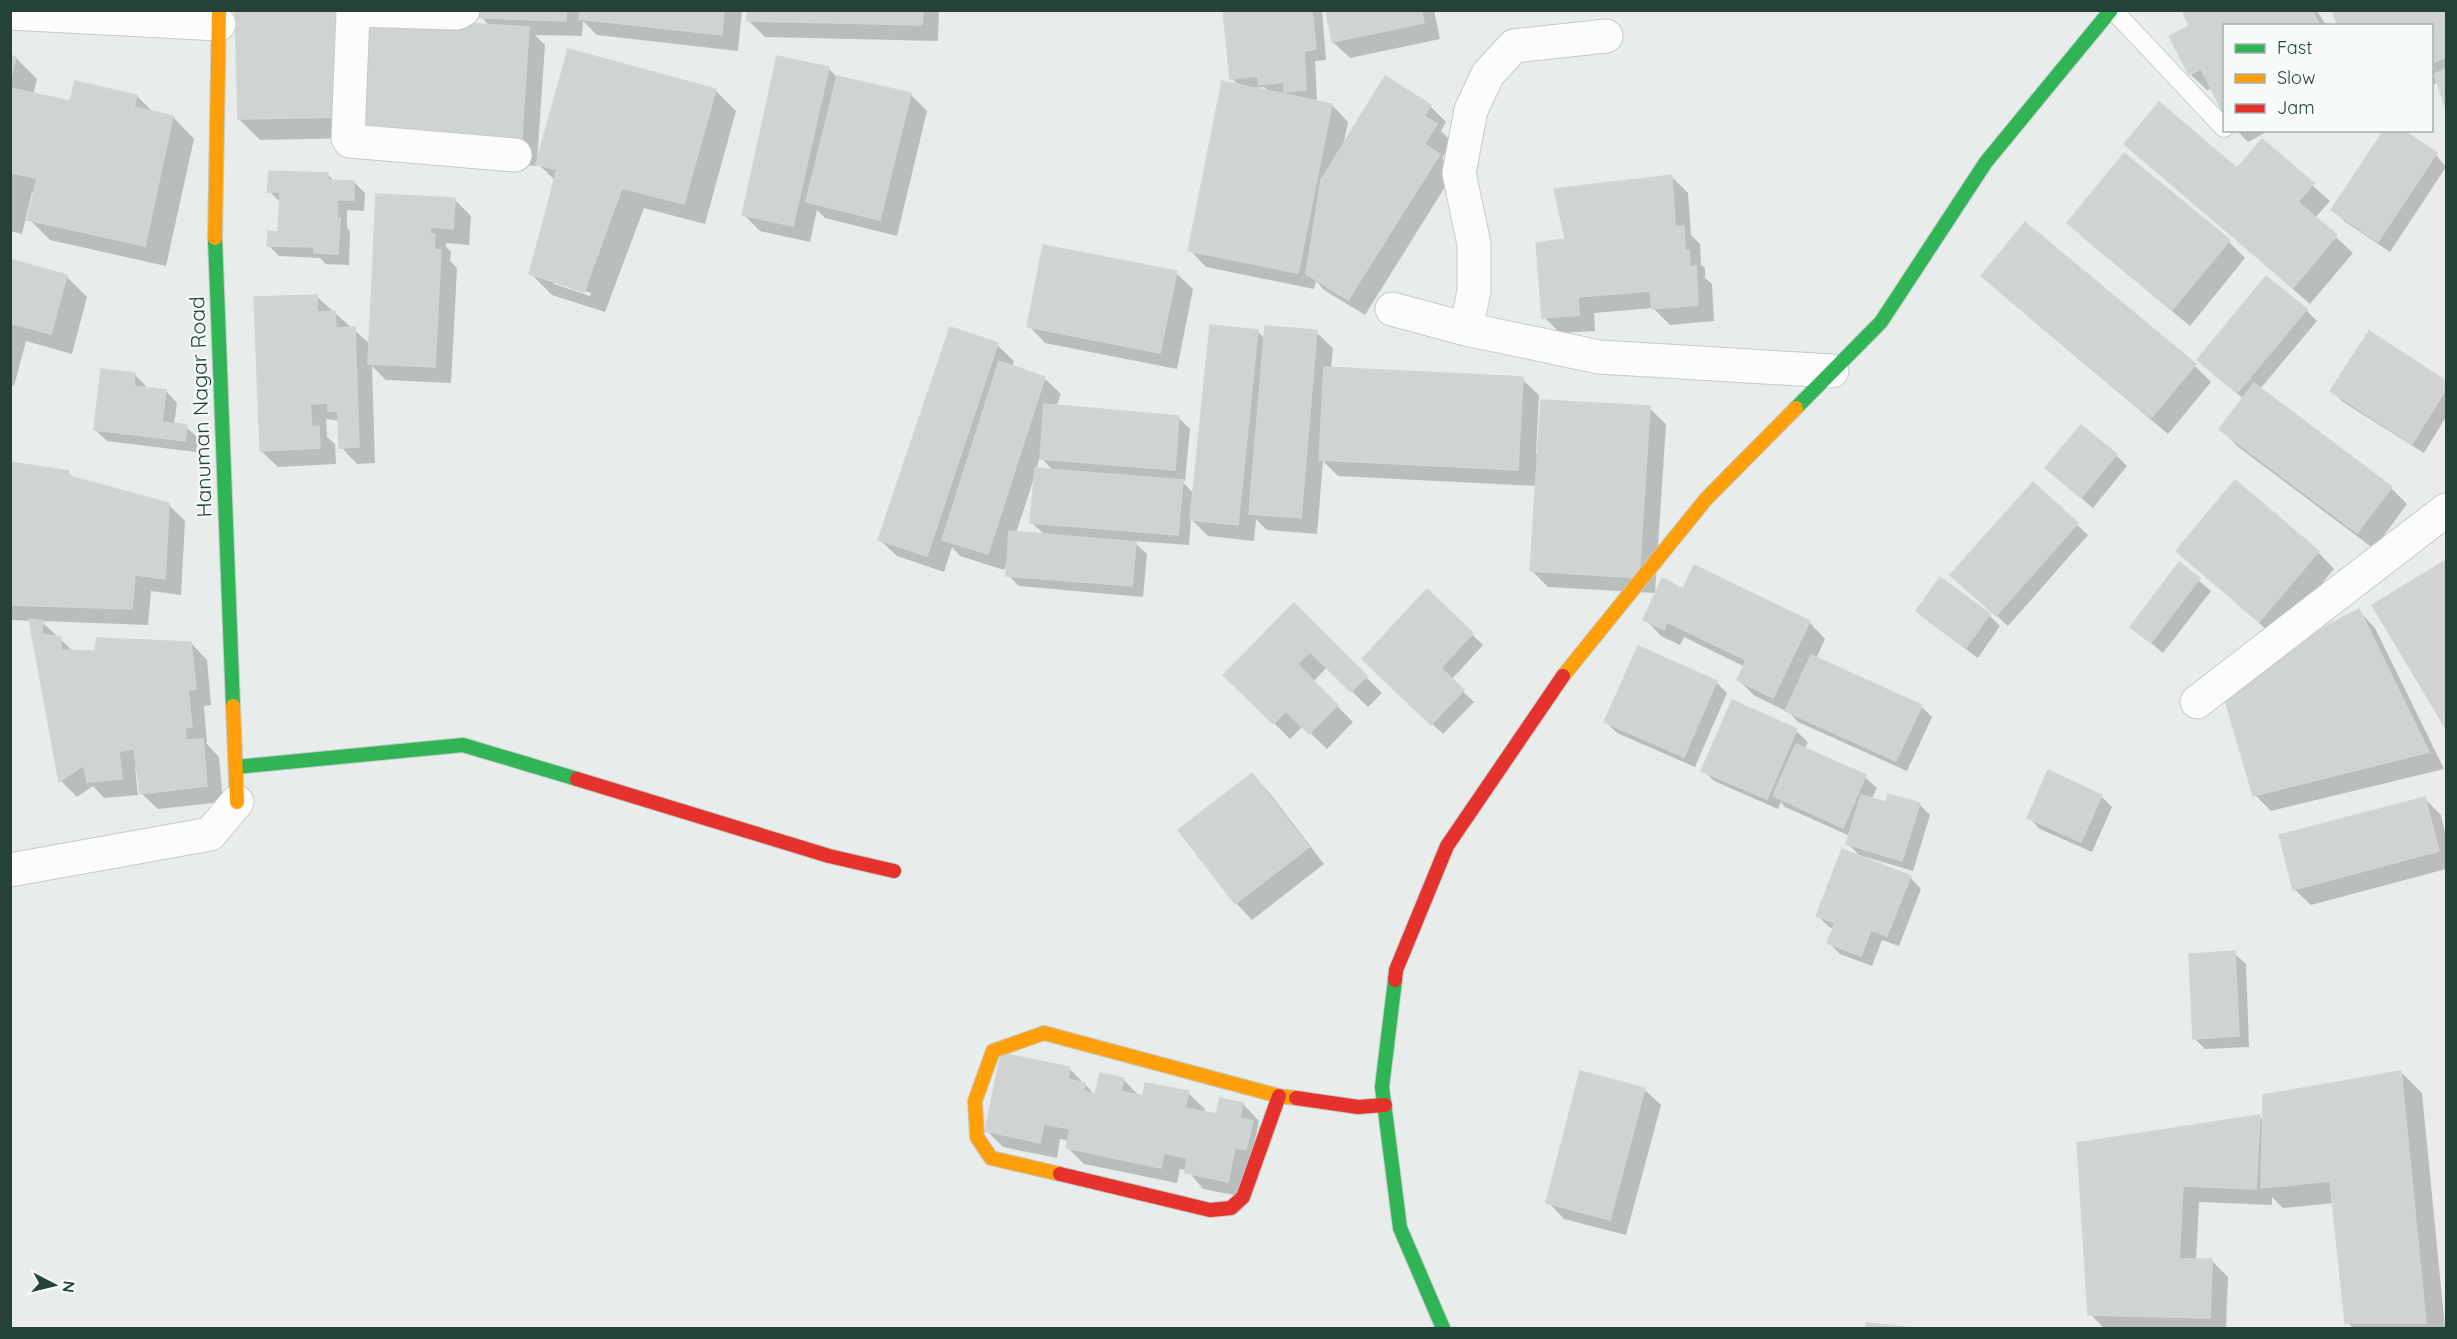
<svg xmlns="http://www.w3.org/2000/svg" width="2457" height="1339" font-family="Quicksand,sans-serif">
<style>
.shadow{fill:#0003;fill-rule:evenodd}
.building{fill:#cfd4d2;stroke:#d1d6d4;stroke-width:1.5}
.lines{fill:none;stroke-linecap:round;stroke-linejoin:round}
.lane-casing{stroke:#c5cac8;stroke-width:20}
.street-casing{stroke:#c5cac8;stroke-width:35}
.fast-casing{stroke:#c3cbc8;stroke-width:16}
.slow-casing{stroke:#c3cbc8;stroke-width:16}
.jam-casing{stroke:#c3cbc8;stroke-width:16}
.lane{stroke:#fcfcfc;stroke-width:18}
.street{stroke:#fcfcfc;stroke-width:33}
.fast{stroke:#30b455;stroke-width:14}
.slow{stroke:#ff9f0a;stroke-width:14}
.jam{stroke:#e5322d;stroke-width:14}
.labels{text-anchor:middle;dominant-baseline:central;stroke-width:4.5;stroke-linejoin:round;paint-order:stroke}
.street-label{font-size:21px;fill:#24423a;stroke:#f7fbf9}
</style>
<rect width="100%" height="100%" fill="#e8edeb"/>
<g class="shadow">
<path d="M481,10H742L738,51L597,35L583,21L582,36L535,35L545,45L537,161L715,90L736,111L705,224L644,208L605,312L552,295L531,274L556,181L537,163V166L374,155L357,138L260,140L239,119L490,26L481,17ZM554,281L591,293L590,296L554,284Z"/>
<polygon points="749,10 939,10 938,41 765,37 748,20"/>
<path d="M1224,10H1322L1326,60L1315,61L1317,102L1332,105L1348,122L1343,146L1430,106L1446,122L1441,131L1452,142L1442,158L1455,171L1365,315L1324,290L1316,281L1314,289L1206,267L1190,250L1240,86L1231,78ZM1264,87L1269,92L1253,88Z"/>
<polygon points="1327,10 1434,10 1440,39 1350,58 1333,42"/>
<polygon points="2183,10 2316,10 2327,26 2224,26 2224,112 2213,88 2207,90 2190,74 2191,26"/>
<polygon points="2334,10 2446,10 2446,104 2439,82 2432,85 2432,26"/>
<polygon points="10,57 16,58 37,79 33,95 72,103 137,96 154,113 173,117 194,139 166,266 50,240 29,219 35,193 32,192 22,234 10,231"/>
<polygon points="828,68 837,77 910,94 927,111 897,236 825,218 817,210 810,242 760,231 743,214"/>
<polygon points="2236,130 2270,130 2248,142"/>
<polygon points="2400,130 2436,155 2446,167 2390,252 2344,221 2333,210"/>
<polygon points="2262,141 2330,201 2315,218 2353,253 2310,304 2126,144 2237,171"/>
<polygon points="2124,155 2229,242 2245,258 2190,326 2085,239 2069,223"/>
<polygon points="327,174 335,182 354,182 365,193 364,211 347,210 347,228 350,231 349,265 326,264 320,258 279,256 268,245 280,234 281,203 269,191"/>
<polygon points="1671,176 1688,193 1691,235 1700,244 1701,265 1705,268 1705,278 1712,284 1714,321 1670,325 1653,308 1594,313 1595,331 1560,333 1544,317 1567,240"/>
<polygon points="378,196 454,199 471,216 469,245 446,243 446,247 451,252 450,261 457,268 451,383 386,380 372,366 375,463 357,464 341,447 340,421 326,419 327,437 335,444 336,464 278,467 261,451 316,296 371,345"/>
<polygon points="2026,224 2195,366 2211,382 2168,434 1999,292 1983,276"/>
<polygon points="10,261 66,276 87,297 72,354 26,341 14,386 10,385"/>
<polygon points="1176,273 1193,289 1177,369 1045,343 1029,326"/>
<polygon points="2306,310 2317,321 2260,389 2391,488 2407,504 2374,549 2237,446 2221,429 2244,399 2210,371"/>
<path d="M1257,331L1265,339L1316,332L1333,348L1331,369L1522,379L1539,395L1536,454L1649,408L1666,424L1655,593L1548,587L1531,570L1537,486L1338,476L1323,461L1317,534L1267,530L1256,519L1254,541L1208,536L1191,519L1189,545L1133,541L1147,554L1143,597L1019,586L1008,575V560L1004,570L960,556L952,547L944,572L897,556L880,540L997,345L1014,361L1012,367L1044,378L1061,394L1056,407L1179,418L1190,429L1185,481L1181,480L1194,494ZM1040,457L1054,471L1036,470ZM1035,475L1032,523L1045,535L1016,533Z"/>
<polygon points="2369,333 2446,383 2446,417 2424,453 2343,402 2332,391"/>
<polygon points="135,375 146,386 145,389 166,391 177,403 174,425 186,427 198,438 196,452 107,441 95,430"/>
<polygon points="2116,455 2127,466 2093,508 2058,479"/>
<polygon points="10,463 68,472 75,479 168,504 185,521 181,595 151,591 148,625 41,621 74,652 96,653 191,643 207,660 211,705 204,706 207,743 206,743 219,757 223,802 158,809 141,793 138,767 135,767 138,795 104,798 93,786 77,797 61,781 31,621 10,620"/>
<polygon points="2033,484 2088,535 2008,626 1964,586"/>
<polygon points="2178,551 2318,552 2334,569 2276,638"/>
<polygon points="2446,562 2446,726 2374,605"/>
<polygon points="2179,564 2211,591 2163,653 2132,627"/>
<polygon points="1427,591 1483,645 1451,680 1474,702 1443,734 1375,670"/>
<polygon points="1684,591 1809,622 1825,639 1816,659 1921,706 1932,717 1907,771 1798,722 1790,713 1755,696 1738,680 1745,667 1684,637 1680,645 1661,636 1645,619"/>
<polygon points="1294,606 1382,693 1368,707 1327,667 1313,682 1353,722 1327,749 1303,726 1290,739 1226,675"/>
<polygon points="1918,611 1989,615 2000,626 1978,658 1929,622"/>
<polygon points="2359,611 2375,628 2444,769 2271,811 2255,795"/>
<polygon points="1716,682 1727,693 1695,767 1617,733 1606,722"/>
<polygon points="1733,702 1796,731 1808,742 1804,749 1865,777 1877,788 1871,800 1887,804 1919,804 1930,815 1913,871 1859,855 1848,844 1850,836 1785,807 1781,802 1778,809 1714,781 1703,770"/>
<polygon points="1252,775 1268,791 1324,864 1252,920 1236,903"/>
<polygon points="2101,796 2112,807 2092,852 2040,829 2029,818"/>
<polygon points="2424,798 2441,815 2446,837 2446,869 2311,905 2294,889"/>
<polygon points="1910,877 1921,889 1899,946 1882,940 1872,966 1840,954 1829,943 1834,929 1829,927 1818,916"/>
<polygon points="2234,953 2246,964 2249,1047 2205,1049 2194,1038"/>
<polygon points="1069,1068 1096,1096 1101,1075 1124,1080 1140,1097 1188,1093 1205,1109 1204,1113 1217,1116 1243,1104 1259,1121 1244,1197 1203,1189 1187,1170 1180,1169 1177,1183 1084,1164 1068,1148 1069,1141 1060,1139 1057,1158 1003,1147 987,1131"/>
<polygon points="2401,1072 2422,1093 2445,1328 2353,1328 2347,1322 2334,1203 2283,1208 2272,1197 2272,1205 2199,1202 2196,1261 2212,1261 2228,1277 2226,1328 2104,1328 2090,1314 2078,1144 2260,1117 2264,1121"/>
<polygon points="1644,1089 1661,1105 1626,1235 1564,1219 1548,1202"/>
</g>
<g class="building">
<polygon points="235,10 341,10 343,117 238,119"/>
<polygon points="480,10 566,10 566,21 480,18"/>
<polygon points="580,10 724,10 722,35 579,19"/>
<polygon points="747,10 923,10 922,25 747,21"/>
<polygon points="1223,10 1312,10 1316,49 1304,51 1306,90 1284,92 1284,82 1259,85 1258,76 1230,79"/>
<polygon points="1326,10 1421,10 1424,23 1332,42"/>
<polygon points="2182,10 2312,10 2320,26 2224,26 2224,115 2201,69 2189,75 2169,36 2189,26"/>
<polygon points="2332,10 2446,10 2446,57 2432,63 2432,26 2338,26"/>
<polygon points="364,17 529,27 521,150 356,139"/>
<polygon points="568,49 716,89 684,204 622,188 584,292 529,274 557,170 536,164"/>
<polygon points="10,55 16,57 10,84"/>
<polygon points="777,56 829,67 793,226 742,215"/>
<polygon points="2446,69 2446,109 2434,74"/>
<polygon points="837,76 911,93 880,220 806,202"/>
<polygon points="1385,76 1431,105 1424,116 1437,124 1424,144 1440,154 1348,300 1306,274 1321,180"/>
<polygon points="75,81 137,95 134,107 173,116 145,246 27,220 37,178 10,173 10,88 70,101"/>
<polygon points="1222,81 1332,104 1298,273 1188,251"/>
<polygon points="2159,102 2237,168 2262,139 2314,183 2298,202 2337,235 2293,288 2124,144"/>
<polygon points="2384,130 2403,130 2437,153 2378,242 2331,210"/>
<polygon points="2124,153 2230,240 2172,310 2067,223"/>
<polygon points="269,171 328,173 328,180 354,181 354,200 337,200 337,219 340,218 338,254 314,253 314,247 267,246 268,231 278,232 280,192 267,192"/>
<polygon points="1672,175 1675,227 1684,226 1685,251 1689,250 1690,267 1696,266 1698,305 1652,309 1650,291 1578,297 1579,315 1542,318 1536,243 1565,239 1554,189"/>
<polygon points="376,194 455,198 453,229 430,227 430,234 435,234 434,250 441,250 435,367 368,364"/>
<polygon points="2025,222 2196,364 2151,418 1981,276"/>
<polygon points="1043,245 1177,271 1160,353 1027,327"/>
<polygon points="10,259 67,275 51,334 10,323"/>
<polygon points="2266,276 2307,309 2237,393 2197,360"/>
<polygon points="317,295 317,312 335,311 336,328 355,327 359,447 339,448 338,411 328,411 328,403 310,404 312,427 319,426 320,448 260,451 254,297"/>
<polygon points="1210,325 1258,330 1238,525 1190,520"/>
<polygon points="1265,326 1317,330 1301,518 1249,514"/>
<polygon points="950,327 998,343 927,556 878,540"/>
<polygon points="2369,331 2446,381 2446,389 2412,444 2330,391"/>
<polygon points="999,361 1045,377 988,554 942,540"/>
<polygon points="1324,367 1523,377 1518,470 1319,460"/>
<polygon points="101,369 135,373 134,386 166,390 162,422 187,425 185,441 94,430"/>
<polygon points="2254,383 2392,487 2357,533 2219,429"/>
<polygon points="1541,400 1650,406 1639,578 1530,571"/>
<polygon points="1044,404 1179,416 1175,470 1040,459"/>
<polygon points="2081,425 2117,454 2081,498 2045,468"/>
<polygon points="10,462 69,471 69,476 169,503 165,579 135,575 132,609 10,605"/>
<polygon points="1035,468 1183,480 1178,535 1030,523"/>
<polygon points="2235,480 2319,551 2259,622 2176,551"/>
<polygon points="2033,482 2078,523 1996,616 1950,575"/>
<polygon points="1009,531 1136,542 1132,586 1006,576"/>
<polygon points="2446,560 2446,729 2372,605"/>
<polygon points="2179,562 2200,578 2151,643 2130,627"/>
<polygon points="1694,565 1810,621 1773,698 1737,680 1746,660 1667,622 1664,630 1643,620 1662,578 1683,589"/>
<polygon points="1940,577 1990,614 1966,648 1916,611"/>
<polygon points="1427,589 1473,633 1441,668 1464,690 1431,725 1362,659"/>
<polygon points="1294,603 1367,676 1351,692 1310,652 1297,664 1338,705 1309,734 1286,711 1273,724 1223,675"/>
<polygon points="2359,609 2429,752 2253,796 2223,693 2328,625"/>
<polygon points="29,619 43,621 42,634 61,637 61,650 95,651 97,638 191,642 196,689 188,690 192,727 185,728 186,740 203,739 207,786 140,794 134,749 119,751 122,779 87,782 84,765 59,782"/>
<polygon points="1638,646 1717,681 1684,757 1604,722"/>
<polygon points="1811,655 1922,705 1896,761 1785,711"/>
<polygon points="1732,700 1797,729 1767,799 1701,771"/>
<polygon points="1796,744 1866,775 1843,828 1773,796"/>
<polygon points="2048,770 2102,795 2081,842 2027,818"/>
<polygon points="1252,773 1309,847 1235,904 1178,830"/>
<polygon points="1888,794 1920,803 1902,861 1846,844 1861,795 1886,802"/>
<polygon points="2425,797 2439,851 2293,890 2279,835"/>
<polygon points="1842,849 1911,876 1887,936 1871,930 1861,956 1827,943 1835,923 1816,916"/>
<polygon points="2235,951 2239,1036 2193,1039 2189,954"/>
<polygon points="1001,1053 1070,1067 1068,1079 1085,1083 1083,1091 1095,1094 1100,1073 1124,1078 1121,1091 1143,1096 1145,1083 1189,1091 1185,1108 1216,1114 1220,1098 1243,1103 1240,1118 1253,1121 1246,1150 1235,1148 1228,1182 1185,1173 1187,1158 1164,1153 1161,1168 1066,1148 1070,1129 1044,1124 1040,1143 985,1131"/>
<polygon points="1580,1071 1645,1088 1610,1220 1546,1203"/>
<polygon points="2401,1071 2426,1323 2345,1323 2330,1181 2261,1188 2263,1095"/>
<polygon points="2260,1115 2256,1189 2183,1186 2179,1259 2212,1259 2210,1318 2088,1315 2077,1143"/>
<polygon points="1866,1323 1914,1328 1866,1328"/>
</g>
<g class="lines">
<g class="lane-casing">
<polyline id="lane" points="2113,10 2224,128"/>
</g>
<g class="street-casing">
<g id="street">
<polyline points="353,10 457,13 463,10"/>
<polyline points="353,12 348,138 350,141 515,155"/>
<polyline points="10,13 219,24"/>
<polyline points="1392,309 1466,329 1599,357 1832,371"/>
<polyline points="1466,329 1474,291 1474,244 1459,173 1471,110 1488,74 1514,46 1606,36"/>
<polyline points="2197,702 2446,510"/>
<polyline points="10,870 210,834 237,802"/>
</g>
</g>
<g class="fast-casing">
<g id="fast">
<polyline points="215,238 233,706"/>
<polyline points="1796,408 1881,322 1986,162 2111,10"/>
<polyline points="236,767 463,745 577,779"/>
<polyline points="1395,980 1382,1087 1400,1228 1443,1328"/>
</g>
</g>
<g class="slow-casing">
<g id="slow">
<polyline points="215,238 219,10"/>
<polyline points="1563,676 1706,499 1796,408"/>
<polyline points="233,706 237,802"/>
<polyline points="1060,1174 991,1158 977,1137 975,1101 993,1051 1044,1033 1279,1096 1296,1098"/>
</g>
</g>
<g class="jam-casing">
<g id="jam">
<polyline points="577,779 829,856 894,871"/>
<polyline points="1395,980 1396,970 1447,846 1563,676"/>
<polyline points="1296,1098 1358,1107 1385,1105"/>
<polyline points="1060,1174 1210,1210 1231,1208 1243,1197 1279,1096"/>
</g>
</g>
<use href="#lane" class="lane"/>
<use href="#street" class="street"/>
<use href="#fast" class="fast"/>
<use href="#slow" class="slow"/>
<use href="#jam" class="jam"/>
</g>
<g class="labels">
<g class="street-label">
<text transform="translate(200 407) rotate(-92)">Hanuman Nagar Road</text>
</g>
</g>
<rect width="2457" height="1339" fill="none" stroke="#24423a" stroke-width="24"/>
<rect x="2223" y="24" width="210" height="108" fill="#f7fbf9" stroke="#a3b1ad" stroke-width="1.5"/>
<rect x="2235" y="44" width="30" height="9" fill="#30b455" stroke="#a3b1ad" stroke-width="1.5"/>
<text x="2277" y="54" font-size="18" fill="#24423a">Fast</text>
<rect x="2235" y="74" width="30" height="9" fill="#ff9f0a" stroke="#a3b1ad" stroke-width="1.5"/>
<text x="2277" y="84" font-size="18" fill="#24423a">Slow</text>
<rect x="2235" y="104" width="30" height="9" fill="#e5322d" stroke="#a3b1ad" stroke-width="1.5"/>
<text x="2277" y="114" font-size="18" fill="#24423a">Jam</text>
<g transform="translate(54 1285) rotate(97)" stroke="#f7fbf9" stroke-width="4.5" paint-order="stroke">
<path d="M0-4.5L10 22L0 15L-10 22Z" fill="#24423a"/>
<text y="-9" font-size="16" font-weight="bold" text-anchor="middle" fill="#24423a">N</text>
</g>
</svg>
